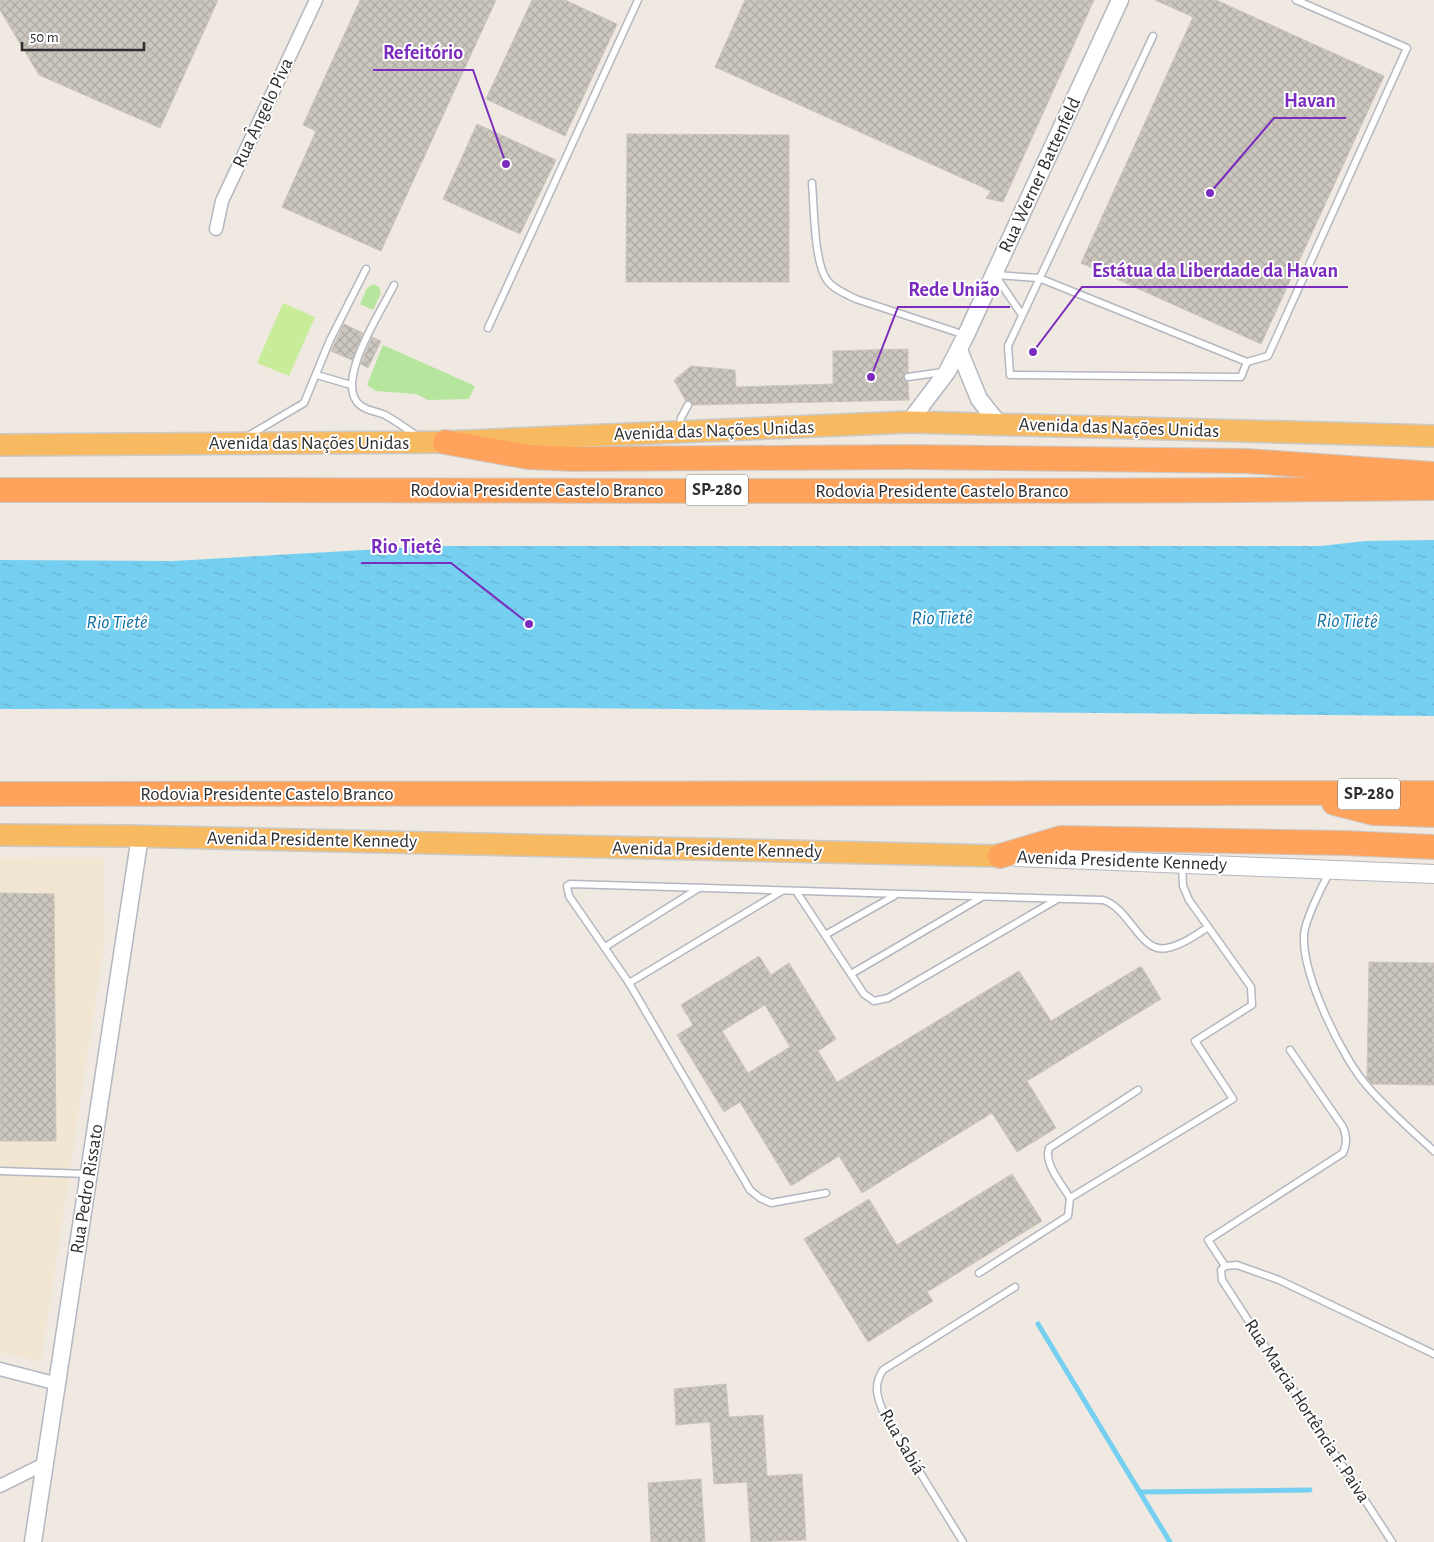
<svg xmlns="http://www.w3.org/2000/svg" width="1434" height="1542" font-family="'Alegreya Sans',sans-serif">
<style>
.education{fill:#f0e6d1}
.grass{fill:#b6e59e}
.pitch{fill:#c9ec9a}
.water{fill:url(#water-ripples)}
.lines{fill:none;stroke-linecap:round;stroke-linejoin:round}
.stream{stroke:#75cff0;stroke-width:5}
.building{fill:url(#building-cross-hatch);stroke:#cbc5ba;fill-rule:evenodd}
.service-casing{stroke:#b4b7c1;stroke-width:9}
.minor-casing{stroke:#b4b7c1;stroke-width:15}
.tertiary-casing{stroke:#b4b7c1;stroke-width:19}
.secondary-casing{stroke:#b4b7c1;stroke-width:20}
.trunk-casing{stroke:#c9c9c9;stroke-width:24}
.motorway-casing{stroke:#c9c9c9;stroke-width:26}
.service{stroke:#fff;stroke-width:6}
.minor{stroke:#fff;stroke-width:12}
.tertiary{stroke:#fff;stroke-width:16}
.secondary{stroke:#fff;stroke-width:18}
.trunk{stroke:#f8ba60;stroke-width:21}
.motorway{stroke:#ffa35c;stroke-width:24}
.labels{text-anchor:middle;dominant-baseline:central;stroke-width:4;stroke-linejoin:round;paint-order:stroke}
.shield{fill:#fff;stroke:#6d6d6d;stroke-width:1}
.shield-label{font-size:18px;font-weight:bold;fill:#2e2e2e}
.street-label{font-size:19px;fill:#2e2e2e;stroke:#fff}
.water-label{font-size:20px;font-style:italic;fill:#0d6fa3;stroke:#fff}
.leader{fill:none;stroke:#7b2cbf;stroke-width:2}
.callout-dot{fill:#7b2cbf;stroke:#fff;stroke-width:2}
.callout-label{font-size:20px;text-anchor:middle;font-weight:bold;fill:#7b2cbf;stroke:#fff;stroke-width:4;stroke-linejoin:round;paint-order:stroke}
</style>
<defs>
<pattern id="water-ripples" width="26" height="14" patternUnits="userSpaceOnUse" patternTransform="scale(1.25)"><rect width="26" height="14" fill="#75cff0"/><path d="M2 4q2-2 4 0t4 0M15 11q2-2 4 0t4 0" fill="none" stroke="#66b2ce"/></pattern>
<pattern id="building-cross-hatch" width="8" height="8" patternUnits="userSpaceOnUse" patternTransform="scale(1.25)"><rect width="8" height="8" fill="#cbc7bf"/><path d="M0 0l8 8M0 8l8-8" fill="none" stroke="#afaba4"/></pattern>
</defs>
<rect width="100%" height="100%" fill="#efe9e1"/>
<polygon class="education" points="104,857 105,939 41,1362 0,1352 0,858"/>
<g class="grass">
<polygon points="373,284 379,287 381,293 373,310 360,304 367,288"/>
<polygon points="383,345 475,386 469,399 428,400 416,394 376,391 367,385"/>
</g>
<polygon class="pitch" points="283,303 315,317 289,376 257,363"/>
<polygon class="water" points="1434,540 1434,716 560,708 0,709 0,560 173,561 435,546 1321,546 1365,541"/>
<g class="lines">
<g class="stream">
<polyline points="1038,1324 1170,1542"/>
<polyline points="1140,1492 1310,1490"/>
</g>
</g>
<g class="building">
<polygon points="0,0 218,0 160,128 39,75 0,10"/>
<polygon points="360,0 496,0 381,251 282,207 316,131 303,125"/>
<polygon points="532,0 565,0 617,24 565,136 486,99"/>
<polygon points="745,0 1094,0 1003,202 986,198 991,191 715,67"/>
<polygon points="1155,0 1216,0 1384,76 1261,344 1081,263 1193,17"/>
<polygon points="477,124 556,160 520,234 443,199"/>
<polygon points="627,134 789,135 789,282 626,282"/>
<polygon points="344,324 363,333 352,360 331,351"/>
<polygon points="372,337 381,341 368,368 361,364"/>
<polygon points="908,349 908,372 903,377 908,382 909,400 693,405 691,401 686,401 674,380 691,366 735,370 736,387 833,384 833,351"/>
<polygon points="0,893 54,894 56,1141 0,1141"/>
<path d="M759,956L771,975L789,963L836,1039L818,1051L837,1082L1019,971L1051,1021L1141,966L1161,999L1027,1081L1056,1128L1017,1152L992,1113L862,1193L839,1156L791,1186L740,1102L724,1112L677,1035L693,1025L681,1005ZM765,1005L790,1047L748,1073L722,1031Z"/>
<polygon points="1369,962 1434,963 1434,1085 1372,1084 1367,1078"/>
<polygon points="1012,1174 1042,1221 927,1292 933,1301 868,1342 804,1239 869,1199 897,1245"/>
<polygon points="726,1384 729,1417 763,1415 767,1476 802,1474 806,1540 751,1542 747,1482 714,1484 710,1422 676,1425 674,1389"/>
<polygon points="701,1479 705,1542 651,1542 648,1483"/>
</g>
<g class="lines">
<g class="service-casing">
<g id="service">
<polyline points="1153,36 1008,346 1010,375 1241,377 1247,362"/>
<path d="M812,183C814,206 814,263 827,280C833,289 846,294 856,299L965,335"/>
<path d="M394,285C382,310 333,383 360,405C367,411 376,411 385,415C396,421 407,429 417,436"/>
<polyline points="1022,315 995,275 1039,278 1247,362 1268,356 1407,48 1296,0"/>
<polyline points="488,328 638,0"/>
<polyline points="317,375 351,385"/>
<polyline points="908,377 943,372"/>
<polyline points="679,429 681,418 688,405"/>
<polyline points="248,436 304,403 330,340 366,269"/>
<path d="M1329,873C1322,886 1304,922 1304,936C1302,975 1342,1058 1368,1087C1388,1110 1412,1131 1434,1151"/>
<polyline points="796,891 864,994 874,1001 888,998 1056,900"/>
<polyline points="825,935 894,896"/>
<polyline points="605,947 699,888"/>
<polyline points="851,974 982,897"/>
<polyline points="629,983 782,891"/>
<polyline points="0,1171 88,1174"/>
<path d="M826,1193L771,1203L760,1198L750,1190L629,983L569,896L567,886L570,884L1103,900C1131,909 1140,954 1167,948C1182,945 1196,935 1208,927"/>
<path d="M1070,1198C1063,1186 1043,1163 1049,1148L1138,1090"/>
<path d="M1225,1266L1208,1240L1343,1153C1347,1143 1347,1137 1343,1127L1290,1050"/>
<polyline points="979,1273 1068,1216 1070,1198 1233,1099 1195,1041 1252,1005 1251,987 1189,900 1183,886 1182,866"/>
<path d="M963,1542L885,1416C878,1400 872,1386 883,1370L1015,1287"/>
<polyline points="1392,1542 1222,1280 1221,1270 1225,1266 1237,1265 1279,1280 1434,1354"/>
</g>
</g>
<g class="minor-casing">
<g id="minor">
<polyline points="216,229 222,201 316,0"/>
<polyline points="0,1369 58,1384"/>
<polyline points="0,1486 46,1463"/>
</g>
</g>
<g class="tertiary-casing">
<g id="tertiary">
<polyline points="959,350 979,399 999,424"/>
<polyline points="909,422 947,372 966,335 1120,0"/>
<polyline points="33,1542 140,836"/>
</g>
</g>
<g class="secondary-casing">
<polyline id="secondary" points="1016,857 1434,874"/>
</g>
<g class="trunk-casing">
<g id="trunk">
<polyline points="0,445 445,442 909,422 1434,436"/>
<polyline points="0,835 128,836 1000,856"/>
</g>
</g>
<g class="motorway-casing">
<g id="motorway">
<polyline points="445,442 528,457 574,459 909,457 1247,461 1434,474"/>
<path d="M0,490C478,489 956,494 1434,488"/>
<polyline points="0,794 1434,793"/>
<polyline points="1334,803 1373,813 1434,815"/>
<polyline points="1000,856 1061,838 1344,843 1434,847"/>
</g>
</g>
<use href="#service" class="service"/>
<use href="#minor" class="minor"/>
<use href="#tertiary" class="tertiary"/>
<use href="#secondary" class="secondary"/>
<use href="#trunk" class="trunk"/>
<use href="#motorway" class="motorway"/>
</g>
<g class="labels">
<g class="shield">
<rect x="686" y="474.5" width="62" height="31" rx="4"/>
<rect x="1338" y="778.5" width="62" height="31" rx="4"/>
</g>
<g class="shield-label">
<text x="717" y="490">SP-280</text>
<text x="1369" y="794">SP-280</text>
</g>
<g class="street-label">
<text transform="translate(263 113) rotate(-65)">Rua Ângelo Piva</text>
<text transform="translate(1040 175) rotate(-65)">Rua Werner Battenfeld</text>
<text transform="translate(1119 428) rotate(2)">Avenida das Nações Unidas</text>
<text transform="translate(714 431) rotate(-2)">Avenida das Nações Unidas</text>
<text x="309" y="443">Avenida das Nações Unidas</text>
<text x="537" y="490">Rodovia Presidente Castelo Branco</text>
<text x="942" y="491">Rodovia Presidente Castelo Branco</text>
<text x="267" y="794">Rodovia Presidente Castelo Branco</text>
<text transform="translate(312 840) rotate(1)">Avenida Presidente Kennedy</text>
<text transform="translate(717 850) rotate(1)">Avenida Presidente Kennedy</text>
<text transform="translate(1122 861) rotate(2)">Avenida Presidente Kennedy</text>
<text transform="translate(87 1189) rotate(-81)">Rua Pedro Rissato</text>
<text transform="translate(1307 1411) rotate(57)">Rua Marcia Hortência F. Paiva</text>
<text transform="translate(902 1442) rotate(60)">Rua Sabiá</text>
</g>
<g class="water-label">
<text transform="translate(942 618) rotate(-1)">Rio Tietê</text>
<text transform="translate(1347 621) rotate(1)">Rio Tietê</text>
<text x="117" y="622">Rio Tietê</text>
</g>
</g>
<path class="leader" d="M506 164L473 70H373M1210 193L1274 118H1346M1033 352L1082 287H1348M871 377L898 307H1010M529 624L451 563H361"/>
<g class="callout-dot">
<circle cx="506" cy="164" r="5"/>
<circle cx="1210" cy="193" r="5"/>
<circle cx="1033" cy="352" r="5"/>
<circle cx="871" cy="377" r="5"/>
<circle cx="529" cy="624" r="5"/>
</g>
<g class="callout-label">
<text x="423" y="59">Refeitório</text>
<text x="1310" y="107">Havan</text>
<text x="1215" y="277">Estátua da Liberdade da Havan</text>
<text x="954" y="296">Rede União</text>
<text x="406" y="553">Rio Tietê</text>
</g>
<path d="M22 42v8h122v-8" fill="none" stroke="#2e2e2e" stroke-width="2.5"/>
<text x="30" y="42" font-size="15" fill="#2e2e2e" stroke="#ffffff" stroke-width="4" paint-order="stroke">50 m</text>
</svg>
